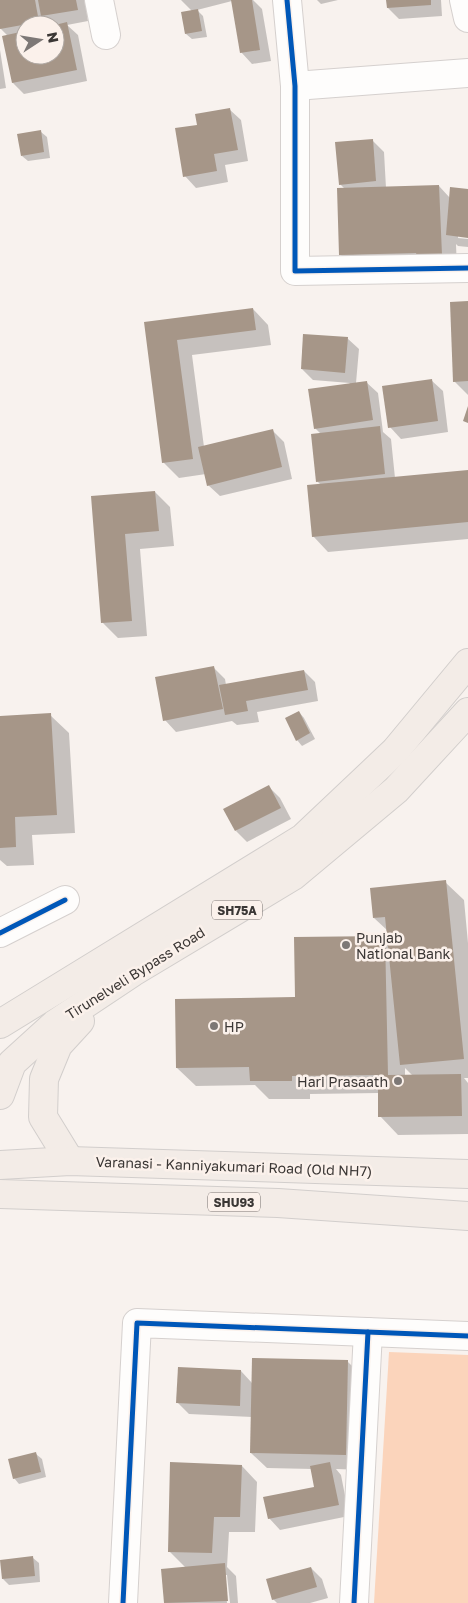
<svg xmlns="http://www.w3.org/2000/svg" width="468" height="1603" font-family="'Golos Text',sans-serif">
<style>
.green{fill:#fbd4bb}
.shadow{fill:#0003;fill-rule:evenodd}
.building{fill:#a69688}
.lines{fill:none;stroke-linecap:round;stroke-linejoin:round}
.minor-casing{stroke:#d5d0ce;stroke-width:30}
.major-casing{stroke:#d2cecc;stroke-width:30}
.minor{stroke:#fefdfc;stroke-width:28}
.major{stroke:#f3ece7;stroke-width:28}
.cycleway-casing{stroke:#fbf1eb;stroke-width:8}
.cycleway{stroke:#0057b8;stroke-width:5}
.poi-dot{fill:#7d7876;stroke:#fbf1eb;stroke-width:2}
.labels{text-anchor:middle;dominant-baseline:central;stroke-width:5;stroke-linejoin:round;paint-order:stroke}
.shield{fill:#fbf1eb;stroke:#756f6c;stroke-width:1}
.shield-label{font-size:12px;font-weight:bold;fill:#3b3735}
.poi-label{font-size:14px;fill:#3b3735;stroke:#fbf1eb;text-anchor:start}
.street-label{font-size:14px;fill:#3b3735;stroke:#fbf1eb}
</style>
<rect width="100%" height="100%" fill="#f8f2ee"/>
<polygon class="green" points="389,1352 468,1355 468,1603 374,1603"/>
<g class="shadow">
<path d="M8,0H85L88,21L67,25L78,35L87,81L24,94L13,83L8,36L1,29L0,26V1ZM48,21L51,25H55V55H25V25H48Z"/>
<polygon points="181,0 253,0 262,9 271,61 252,64 241,52 232,1 197,10 203,16 207,37 192,39 186,34 192,11"/>
<polygon points="317,0 338,0 321,4"/>
<polygon points="387,0 441,0 442,16 399,19 388,8"/>
<polygon points="0,50 6,88 0,89"/>
<polygon points="229,109 241,120 248,161 225,165 228,182 196,188 185,176 198,126"/>
<polygon points="41,132 47,137 50,158 28,161 22,156"/>
<polygon points="372,140 384,152 386,188 439,186 450,198 468,190 468,237 458,235 458,238 468,239 468,247 458,246 456,244 457,270 356,270 340,254 345,189 340,184"/>
<polygon points="468,303 468,395 454,381"/>
<polygon points="253,309 268,325 271,345 192,355 204,447 272,430 284,442 292,479 220,496 208,485 206,474 179,478 163,462 145,323"/>
<polygon points="347,338 359,349 356,383 366,382 378,393 383,432 391,439 395,478 468,471 468,539 328,552 313,536 321,485 317,481 321,434 315,428 350,383 313,380 302,369"/>
<polygon points="431,380 443,391 448,432 401,439 390,427"/>
<polygon points="155,492 170,507 174,546 140,549 147,636 118,638 103,623 92,497"/>
<polygon points="213,667 225,679 226,685 304,671 315,682 318,701 257,712 259,722 237,725 232,721 176,732 165,720"/>
<polygon points="299,712 304,718 315,739 302,746 297,740"/>
<polygon points="50,715 69,733 75,833 32,835 34,865 7,866 0,860 0,717"/>
<polygon points="269,787 280,798 291,819 247,842 236,831"/>
<path d="M445,882L464,900L468,943V1078H464L468,1083V1134L398,1135L380,1116L379,1093L310,1094V1099H269L255,1085L196,1086L177,1068L296,998L384,937L389,942L388,931L374,918ZM405,1068L413,1076H405Z"/>
<polygon points="347,1361 363,1377 362,1470 336,1469 341,1475 349,1516 280,1530 269,1518 316,1488 312,1469 267,1468 251,1453 252,1417 189,1414 177,1402 241,1371 252,1383"/>
<polygon points="36,1454 42,1459 46,1477 19,1484 14,1478"/>
<polygon points="242,1466 257,1482 255,1532 229,1532 227,1567 236,1576 238,1603 230,1603 227,1575 225,1575 227,1603 165,1603 162,1570 186,1568 169,1551"/>
<polygon points="33,1558 39,1563 40,1582 9,1585 3,1579"/>
<polygon points="311,1568 322,1579 328,1598 310,1603 277,1603 273,1599"/>
</g>
<g class="building">
<polygon points="0,0 35,0 39,22 0,29"/>
<polygon points="38,0 76,0 78,10 41,16"/>
<polygon points="231,0 252,0 260,50 240,53"/>
<polygon points="386,0 431,0 431,5 387,8"/>
<polygon points="198,9 202,31 185,34 181,12"/>
<polygon points="67,22 77,70 12,83 2,36 25,31 25,55 55,55 55,25"/>
<polygon points="230,108 238,150 214,154 217,171 183,177 175,128 197,125 195,114"/>
<polygon points="41,130 44,152 21,156 17,134"/>
<polygon points="373,139 376,181 339,185 335,142"/>
<polygon points="439,185 442,255 417,256 416,253 339,255 337,188"/>
<polygon points="450,187 468,189 468,238 446,235"/>
<polygon points="468,301 468,381 453,382 450,302"/>
<polygon points="253,308 256,330 177,340 193,459 162,463 144,322"/>
<polygon points="303,334 348,337 345,373 301,369"/>
<polygon points="432,379 438,421 388,428 382,386"/>
<polygon points="367,381 373,420 314,429 308,389"/>
<polygon points="468,406 468,423 463,421"/>
<polygon points="380,426 385,474 316,482 311,434"/>
<polygon points="273,429 282,467 207,486 198,447"/>
<polygon points="468,470 468,522 312,537 307,485"/>
<polygon points="155,491 159,531 125,534 132,621 101,623 91,496"/>
<polygon points="214,666 223,709 163,721 155,677"/>
<polygon points="304,670 308,690 246,701 248,711 225,715 219,685"/>
<polygon points="299,711 310,733 296,741 285,718"/>
<polygon points="51,713 57,815 15,817 16,847 0,848 0,716"/>
<polygon points="269,785 281,808 235,831 223,809"/>
<polygon points="446,880 464,1059 400,1065 385,917 373,918 370,888"/>
<polygon points="385,936 388,1075 461,1074 462,1116 378,1117 378,1075 292,1076 292,1081 250,1081 249,1067 176,1068 175,999 295,997 294,937"/>
<polygon points="252,1358 348,1360 346,1455 250,1453"/>
<polygon points="178,1367 241,1370 240,1406 176,1403"/>
<polygon points="36,1452 41,1472 13,1479 8,1459"/>
<polygon points="170,1462 242,1465 240,1517 214,1517 212,1553 168,1552"/>
<polygon points="330,1462 339,1505 268,1519 263,1497 314,1487 310,1466"/>
<polygon points="33,1556 35,1576 2,1579 0,1560"/>
<polygon points="225,1563 228,1601 164,1603 161,1569"/>
<polygon points="311,1567 317,1587 272,1600 266,1579"/>
</g>
<g class="lines">
<g class="minor-casing">
<g id="minor">
<polyline points="99,0 106,35"/>
<polyline points="287,0 295,86 295,271 468,268"/>
<polyline points="464,0 468,18"/>
<polyline points="295,86 468,73"/>
<polyline points="0,933 65,900"/>
<polyline points="123,1603 137,1323 468,1336"/>
<polyline points="354,1603 368,1332"/>
</g>
</g>
<g class="major-casing">
<g id="major">
<polyline points="0,1024 303,838 395,751 468,663"/>
<polyline points="0,1095 12,1063 55,1024 133,972 293,876 396,790 468,712"/>
<polyline points="70,1161 43,1117 44,1079 58,1045 80,1021"/>
<polyline points="0,1165 70,1161 468,1174"/>
<polyline points="0,1194 278,1203 468,1216"/>
</g>
</g>
<use href="#minor" class="minor"/>
<use href="#major" class="major"/>
<g class="cycleway-casing">
<g id="cycleway">
<polyline points="287,0 295,86 295,271 468,268"/>
<polyline points="0,933 65,900"/>
<polyline points="123,1603 137,1323 468,1336"/>
<polyline points="354,1603 368,1332"/>
</g>
</g>
<use href="#cycleway" class="cycleway"/>
</g>
<g class="poi-dot">
<circle cx="346" cy="945" r="5"/>
<circle cx="214" cy="1026" r="5"/>
<circle cx="398" cy="1081" r="5"/>
</g>
<g class="labels">
<g class="shield">
<rect x="212" y="900.5" width="50" height="19" rx="4"/>
<rect x="208" y="1192.5" width="52" height="19" rx="4"/>
</g>
<g class="shield-label">
<text x="237" y="910">SH75A</text>
<text x="234" y="1202">SHU93</text>
</g>
<g class="poi-label">
<text x="356" y="937">Punjab<tspan x="356" dy="16">National Bank</tspan></text>
<text x="224" y="1026">HP</text>
<text x="388" y="1081" text-anchor="end">Hari Prasaath</text>
</g>
<g class="street-label">
<text transform="translate(135 973) rotate(-32)">Tirunelveli Bypass Road</text>
<text transform="translate(234 1166) rotate(2)">Varanasi - Kanniyakumari Road (Old NH7)</text>
</g>
</g>
<g transform="translate(40 40) rotate(78)"><circle r="24" fill="#fbf1eb" stroke="#aea7a2"/>
<path d="M0-4L9 19L0 12L-9 19Z" fill="#7d7876"/>
<text y="-8" font-size="14" font-weight="bold" text-anchor="middle" fill="#3b3735">N</text>
</g>
</svg>
